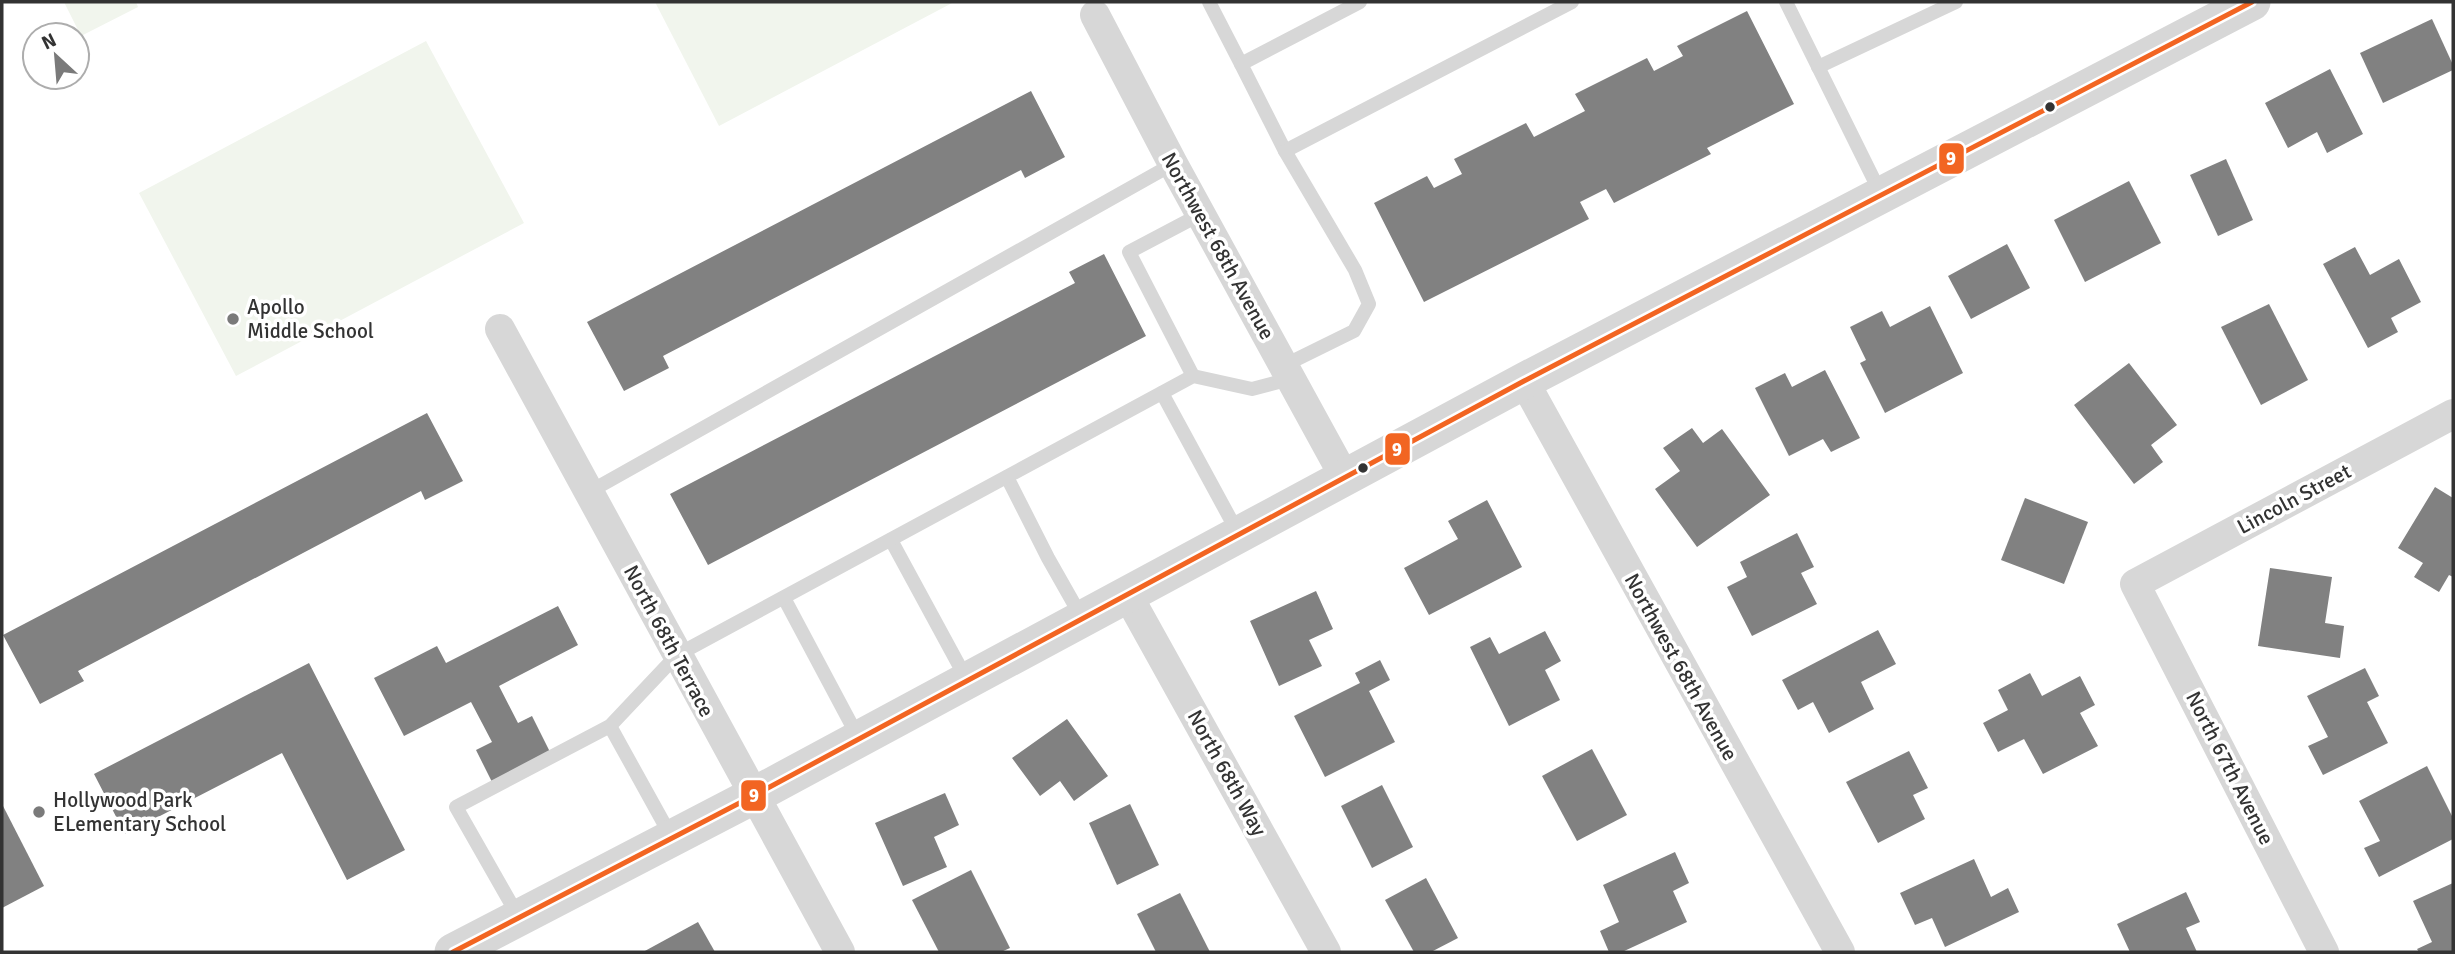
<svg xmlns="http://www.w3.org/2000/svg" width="2455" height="954" font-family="Signika,sans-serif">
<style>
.green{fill:#f1f5ed}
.building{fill:#818181}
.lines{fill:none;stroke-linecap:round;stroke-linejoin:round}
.service{stroke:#d7d7d7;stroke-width:14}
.minor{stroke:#d7d7d7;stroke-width:30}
.tertiary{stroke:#d7d7d7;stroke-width:37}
.bus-1-casing{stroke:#fff;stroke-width:10}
.bus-1{stroke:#f26522;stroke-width:5}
.bus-dot{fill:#333;stroke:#fff;stroke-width:2.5}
.poi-dot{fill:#7a7a7a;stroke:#fff;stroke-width:2.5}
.labels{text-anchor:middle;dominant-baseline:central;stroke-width:7;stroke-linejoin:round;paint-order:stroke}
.street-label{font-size:21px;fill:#333;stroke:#fff}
.poi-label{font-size:21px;fill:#333;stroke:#fff;text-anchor:start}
.line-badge{stroke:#fff;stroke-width:2.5}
.badge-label{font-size:19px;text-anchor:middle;font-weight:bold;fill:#fff}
</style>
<rect width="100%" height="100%" fill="#fff"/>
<g class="green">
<polygon points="64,2 136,2 138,7 81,36"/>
<polygon points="655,2 954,2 719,126"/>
<polygon points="426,41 524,223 236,376 139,193"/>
</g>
<g class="building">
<polygon points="1747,11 1794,104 1707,148 1711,154 1614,203 1606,189 1580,202 1589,219 1424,302 1374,203 1427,176 1434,188 1462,174 1454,159 1526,123 1534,137 1585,111 1575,94 1647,58 1654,71 1683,56 1677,46"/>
<polygon points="2432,19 2453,65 2453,70 2383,103 2360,53"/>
<polygon points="2330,69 2363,134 2327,153 2317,132 2288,148 2265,103"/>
<polygon points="1031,91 1065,157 1025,178 1021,170 663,356 669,368 624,391 587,322"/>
<polygon points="2226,159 2253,220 2218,236 2190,175"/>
<polygon points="2129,181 2161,243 2085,282 2054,220"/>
<polygon points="2007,244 2030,288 1971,319 1948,276"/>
<polygon points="2355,247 2370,275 2399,259 2421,302 2391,318 2398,332 2368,348 2323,264"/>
<polygon points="1104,254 1146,336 708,565 670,494 1075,283 1069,272"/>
<polygon points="2269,304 2308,380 2261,405 2221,327"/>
<polygon points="1930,306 1963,373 1885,413 1860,363 1866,360 1850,327 1882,311 1890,327"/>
<polygon points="2129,363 2177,425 2151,445 2163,462 2134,484 2074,405"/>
<polygon points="1825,370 1860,438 1831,452 1823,439 1789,456 1755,388 1785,373 1792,387"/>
<polygon points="427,413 463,481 425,500 421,491 78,671 84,681 40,704 3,635"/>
<polygon points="1692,428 1703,443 1722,429 1770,495 1697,547 1655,489 1680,471 1663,448"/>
<polygon points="2435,487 2453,498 2453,577 2449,575 2439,592 2414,577 2423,563 2398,548"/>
<polygon points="2025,498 2088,522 2064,584 2001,560"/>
<polygon points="1487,500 1522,567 1429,615 1404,568 1458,539 1448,521"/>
<polygon points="1797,533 1814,567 1801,573 1817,604 1752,636 1727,587 1747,577 1740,562"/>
<polygon points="2270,568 2332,577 2325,623 2344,626 2340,658 2258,646"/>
<polygon points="1316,591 1333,629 1309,640 1322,666 1279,686 1250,621"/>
<polygon points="558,606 578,645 499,686 518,723 532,716 551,754 493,784 476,750 492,742 471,702 404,736 374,678 437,646 446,663"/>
<polygon points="1878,630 1896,664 1861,682 1874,709 1829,733 1813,702 1798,710 1782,680"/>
<polygon points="1545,631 1561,661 1545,670 1560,700 1509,726 1470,647 1490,637 1499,654"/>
<polygon points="1380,660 1390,680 1369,691 1395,742 1325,777 1294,716 1360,683 1355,673"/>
<polygon points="309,663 405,850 347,880 282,753 125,834 94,774"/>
<polygon points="2365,668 2379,696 2367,702 2388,743 2323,775 2308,746 2328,737 2307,696"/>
<polygon points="2030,673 2042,696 2080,676 2095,705 2080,713 2098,746 2043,774 2024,739 1998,752 1983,723 2008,710 1998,690"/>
<polygon points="1067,719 1108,776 1074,801 1060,781 1040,796 1012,758"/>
<polygon points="1592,749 1627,815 1577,841 1542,776"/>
<polygon points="1909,751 1928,788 1913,795 1925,819 1878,843 1846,782"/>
<polygon points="2427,766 2453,818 2453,839 2379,877 2364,848 2380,841 2359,801"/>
<polygon points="1382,785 1413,847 1372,868 1341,806"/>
<polygon points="945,793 959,825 934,837 947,867 903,886 875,823"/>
<polygon points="2,804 44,886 2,908"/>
<polygon points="1130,804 1159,865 1117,885 1089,823"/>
<polygon points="1675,852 1689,883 1673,891 1687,922 1622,952 1609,952 1600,931 1619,922 1603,885"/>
<polygon points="1974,859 1991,897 2008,888 2019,912 1945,947 1932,918 1915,925 1900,893"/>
<polygon points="971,870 1010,948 1001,952 939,952 912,900"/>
<polygon points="1426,878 1458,938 1431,952 1414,952 1385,900"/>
<polygon points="2453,883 2453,952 2419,952 2417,949 2432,942 2413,901"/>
<polygon points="2186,892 2200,922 2186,928 2197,952 2130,952 2117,924"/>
<polygon points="1180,893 1210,952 1156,952 1137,914"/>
<polygon points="698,922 715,952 643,952"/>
</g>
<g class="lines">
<g class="service">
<polyline points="1209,2 1241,64"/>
<polyline points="1360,2 1241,64 1285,151 1572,2"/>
<polyline points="1786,2 1881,194"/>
<polyline points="1818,67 1956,2"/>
<polyline points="1283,366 1354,331 1369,304 1355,270 1285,151"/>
<polyline points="1193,376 1129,252 1201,214"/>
<polyline points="1162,393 1238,533"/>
<polyline points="1007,477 1048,558 1082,618"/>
<polyline points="589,492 1173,164"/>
<polyline points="891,540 967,680"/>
<polyline points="784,598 858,737"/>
<polyline points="610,726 672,838"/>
<polyline points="518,916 456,807 610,726 677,655 1193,376 1252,389 1290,379"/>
</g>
<g class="minor">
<polyline points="1095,15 1173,164 1344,476"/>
<polyline points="500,329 840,952"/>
<polyline points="1524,381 1840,952"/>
<polyline points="1127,594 1326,952"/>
<polyline points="2324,952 2135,584 2453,414"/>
</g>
<polyline class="tertiary" points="453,952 753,796 1524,381 2252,2"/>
<g class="bus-1-casing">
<polyline id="bus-1" points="453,952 753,796 1524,381 2252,2"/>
</g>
<use href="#bus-1" class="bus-1"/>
</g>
<g class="bus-dot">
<circle cx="2050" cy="107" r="6"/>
<circle cx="1363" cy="468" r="6"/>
</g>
<g class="poi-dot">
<circle cx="233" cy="319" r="7"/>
<circle cx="39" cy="812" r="7"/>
</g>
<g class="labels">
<g class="street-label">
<text transform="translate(1218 246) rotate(61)">Northwest 68th Avenue</text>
<text transform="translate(2294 499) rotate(-28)">Lincoln Street</text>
<text transform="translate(669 641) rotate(62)">North 68th Terrace</text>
<text transform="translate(1681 667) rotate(61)">Northwest 68th Avenue</text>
<text transform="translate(2230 768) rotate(63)">North 67th Avenue</text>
<text transform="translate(1227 773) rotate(61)">North 68th Way</text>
</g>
<g class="poi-label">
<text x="247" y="307">Apollo<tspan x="247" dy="24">Middle School</tspan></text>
<text x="53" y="800">Hollywood Park<tspan x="53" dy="24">ELementary School</tspan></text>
</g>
</g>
<g class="line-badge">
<rect x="1938" y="142" width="27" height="33" rx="7" fill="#f26522"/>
<rect x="1384" y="432" width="27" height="34" rx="7" fill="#f26522"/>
<rect x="740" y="779" width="27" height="33" rx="7" fill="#f26522"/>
</g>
<g class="badge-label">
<text x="1951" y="165">9</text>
<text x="1397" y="456">9</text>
<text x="754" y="802">9</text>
</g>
<rect width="2455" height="954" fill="none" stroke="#333333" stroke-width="7"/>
<g transform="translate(56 56) rotate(334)"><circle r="33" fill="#ffffff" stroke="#adadad" stroke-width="2"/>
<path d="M0-5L12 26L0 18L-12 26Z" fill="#7a7a7a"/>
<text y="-10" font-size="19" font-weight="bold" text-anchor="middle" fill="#333333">N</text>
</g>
</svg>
